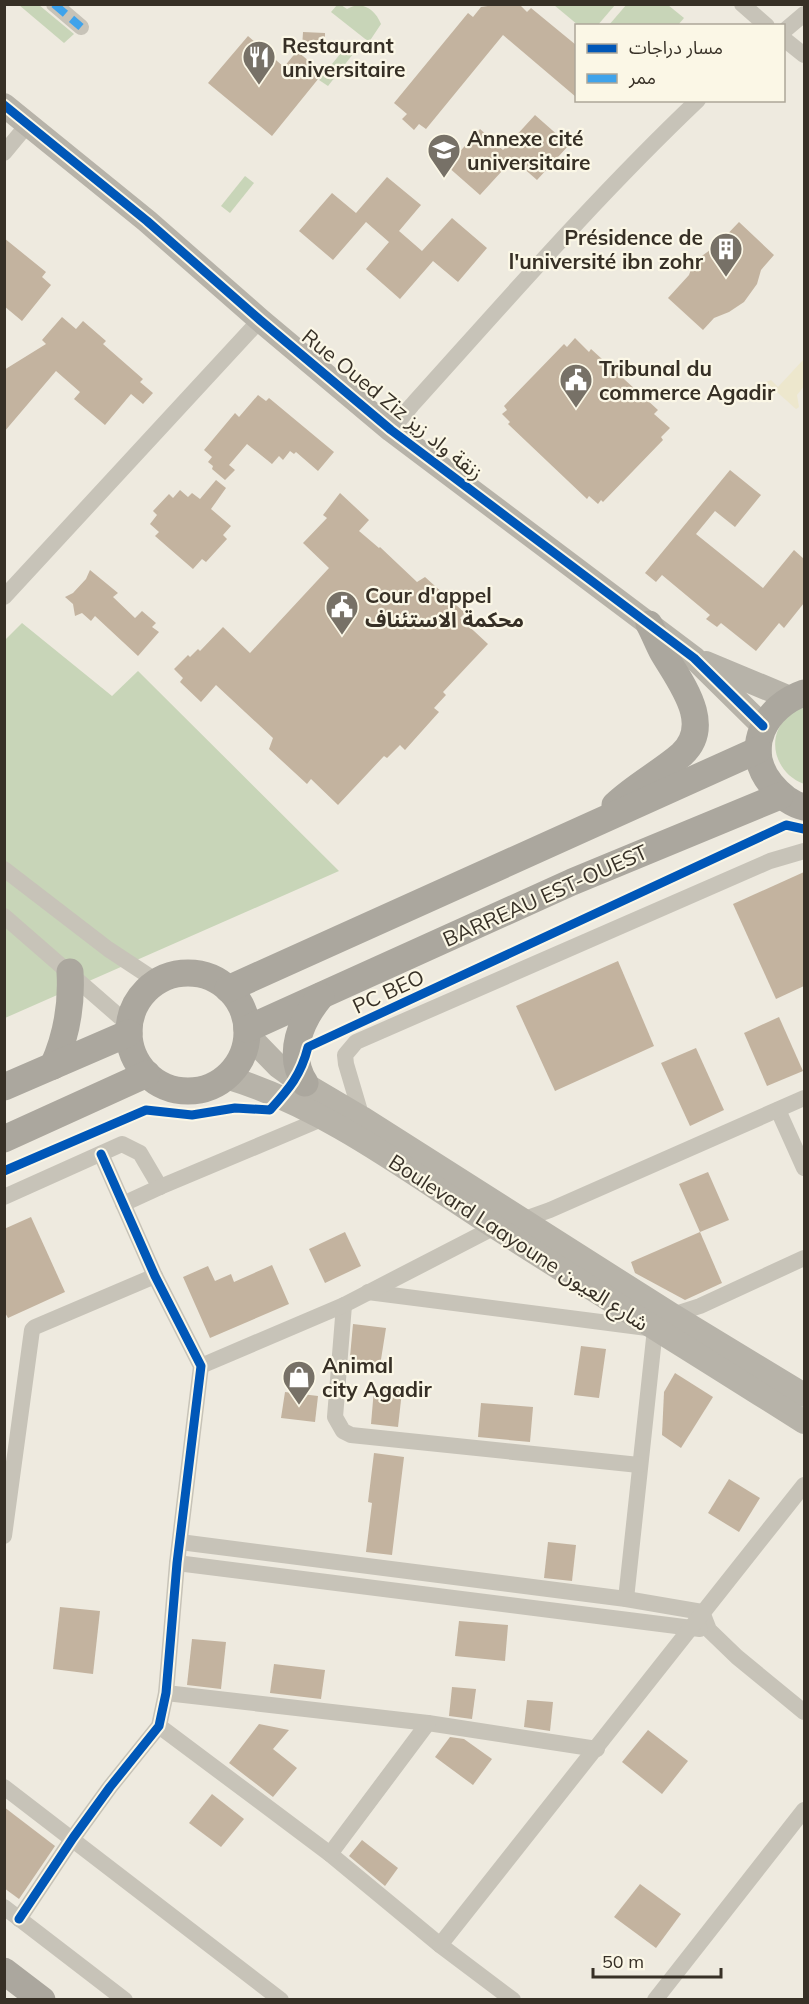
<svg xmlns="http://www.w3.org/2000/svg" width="809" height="2004" font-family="Mulish,'Noto Sans Arabic',sans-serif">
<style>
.green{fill:#c8d5b8}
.plaza{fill:#ede7cd}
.building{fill:#c3b39f}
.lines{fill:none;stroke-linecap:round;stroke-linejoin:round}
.street{stroke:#c7c3b8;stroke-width:16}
.secondary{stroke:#b7b3a9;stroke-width:24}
.primary{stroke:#aba79e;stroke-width:27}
.quiet{stroke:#3fa3eb;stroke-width:8;stroke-dasharray:15 8;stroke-linecap:butt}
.cycleway-casing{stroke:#fbf7e6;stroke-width:13}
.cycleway{stroke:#0057b8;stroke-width:9}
.labels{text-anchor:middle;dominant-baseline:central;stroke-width:4.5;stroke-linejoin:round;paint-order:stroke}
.poi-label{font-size:21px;font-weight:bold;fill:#373026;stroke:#fbf7e6;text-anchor:start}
.street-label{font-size:21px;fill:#373026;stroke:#fbf7e6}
</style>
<rect width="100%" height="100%" fill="#eeeadf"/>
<g class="green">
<polygon points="627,4 668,5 684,18 678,25 609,25"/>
<polygon points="19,5 39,5 74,34 64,43"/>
<path d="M337,5H341L347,9C362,0 375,9 381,24L369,42L331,12Z"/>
<polygon points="554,5 615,5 597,26 578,25"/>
<polygon points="345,48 353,54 328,86 319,80"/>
<polygon points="245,176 254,183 230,213 221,206"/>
<polygon points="22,623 112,696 138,671 339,871 5,1018 4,641"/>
<path d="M804,706V784C776,774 764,738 788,716C792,712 799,709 804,706Z"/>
</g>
<polygon class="plaza" points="804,359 804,386 797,395 799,407 796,409 766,382 771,380 778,387"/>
<g class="building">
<polygon points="501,4 519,4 527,12 531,8 576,45 576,97 503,35 426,129 419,124 414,130 402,119 407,114 394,103 468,13 473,17 481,7"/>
<polygon points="303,32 325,33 325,50 302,49"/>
<polygon points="248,36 284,67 297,51 323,73 272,136 208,83"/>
<polygon points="535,115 569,145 537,180 513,159 480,195 447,166 480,129 503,150"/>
<polygon points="387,177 421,205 399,231 422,251 452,218 487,248 458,282 433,261 400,299 366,269 389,242 366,222 333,260 299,231 332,193 356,213"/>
<polygon points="739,222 774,255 761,270 757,284 744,302 729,312 714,318 703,330 668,298 689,275 693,264 699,258 717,245"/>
<polygon points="4,238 46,272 42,277 51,285 22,321 4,306"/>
<polygon points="62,317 76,329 83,321 106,341 103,344 143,379 140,382 153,393 143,404 131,394 105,425 74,399 80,392 56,371 4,432 4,370 46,344 42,340"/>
<polygon points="575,338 589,352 591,349 658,410 654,414 670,428 661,437 663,440 603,502 601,500 598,504 589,496 587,499 508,424 510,422 502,414 507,410 504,406 564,344 567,347"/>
<polygon points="258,395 266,401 269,398 334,452 318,471 296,452 294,454 290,451 283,460 279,456 272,464 247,444 229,465 235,470 225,480 212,469 213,466 208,462 212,457 204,450 235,413 239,417"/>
<polygon points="730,470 761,495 735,527 715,511 696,534 763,588 794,550 804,559 804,603 784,628 779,623 756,651 721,623 717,627 706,619 710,615 662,575 656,582 645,573"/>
<polygon points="216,480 226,488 211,509 231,526 223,535 227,539 206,562 202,559 193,569 155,536 159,532 150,524 157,515 153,511 169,494 173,498 180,490 188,497 192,493 200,499"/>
<polygon points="340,493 369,520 359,531 379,548 380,547 417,582 425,577 465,613 460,618 488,644 443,692 446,695 434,708 439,712 405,750 400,745 387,758 384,756 338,805 311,779 307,784 269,749 273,738 216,685 201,702 180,682 183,678 174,669 188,655 190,657 198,649 200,651 223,627 250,653 329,568 303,543 327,518 323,515"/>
<polygon points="90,570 118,593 113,597 135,618 142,611 156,623 152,627 159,632 138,656 95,616 91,621 82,613 75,616 73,604 65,597 73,593 86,579"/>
<polygon points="804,872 804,986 776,999 733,904"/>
<polygon points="618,961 654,1046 555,1091 516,1006"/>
<polygon points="779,1017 803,1071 767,1086 744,1033"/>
<polygon points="696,1048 724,1110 690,1126 661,1063"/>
<polygon points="708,1172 729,1220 700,1232 679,1184"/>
<polygon points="31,1217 65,1292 8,1318 4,1311 4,1229"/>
<polygon points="345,1232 361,1266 325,1283 309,1249"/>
<polygon points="700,1232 722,1283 685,1300 635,1273 631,1262"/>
<polygon points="272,1265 289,1304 210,1338 183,1277 208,1266 215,1281 231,1274 234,1282"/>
<polygon points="353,1324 386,1328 379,1372 349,1368"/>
<polygon points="581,1346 606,1349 599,1398 574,1395"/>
<polygon points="675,1373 713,1397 681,1448 662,1435 664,1392"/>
<polygon points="374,1389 402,1391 398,1427 371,1424"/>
<polygon points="285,1392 318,1396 315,1422 281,1418"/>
<polygon points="481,1403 533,1407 530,1442 478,1437"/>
<polygon points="374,1453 404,1457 392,1555 366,1552 372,1503 368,1502"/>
<polygon points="729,1479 760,1498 739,1532 708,1513"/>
<polygon points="548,1542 576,1545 572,1581 544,1578"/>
<polygon points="60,1607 100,1611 93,1674 53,1669"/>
<polygon points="459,1621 508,1625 505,1661 455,1656"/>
<polygon points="192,1639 226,1642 221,1689 187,1685"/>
<polygon points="274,1664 325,1670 321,1699 270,1693"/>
<polygon points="452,1687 476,1689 472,1719 449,1716"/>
<polygon points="527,1700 553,1702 550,1731 524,1727"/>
<polygon points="259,1724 289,1730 273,1749 297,1768 273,1797 229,1763"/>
<polygon points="648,1730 688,1761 662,1794 622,1762"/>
<polygon points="450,1737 464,1739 492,1759 473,1785 435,1757"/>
<polygon points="212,1794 244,1819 221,1847 189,1823"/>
<polygon points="4,1807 55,1846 19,1899 4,1888"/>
<polygon points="362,1840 398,1868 385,1886 349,1856"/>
<polygon points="640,1884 681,1914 656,1948 614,1917"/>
</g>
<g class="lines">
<g class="street">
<polyline points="54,4 81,27"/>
<polyline points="742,4 767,26"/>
<polyline points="784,31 804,14"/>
<polyline points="784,39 804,55"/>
<polyline points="4,153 28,124"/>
<path d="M391,430L412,405C505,302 597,196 698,100"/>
<polyline points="4,597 260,320"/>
<polyline points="4,869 108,949 158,982"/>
<polyline points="4,916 129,1025"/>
<polyline points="778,1110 804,1168"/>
<polyline points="362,1118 346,1064 345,1055 356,1042 770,861 804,851"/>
<polyline points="4,1197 122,1144 140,1153 160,1187"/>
<polyline points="123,1204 160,1187 324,1118"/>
<polyline points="522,1220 550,1210 804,1098"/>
<polyline points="368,1292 655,1329 626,1599"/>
<polyline points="344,1305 335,1417 343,1431 351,1435 639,1465"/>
<polyline points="672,1315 700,1306 804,1258"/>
<polyline points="201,1366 344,1305 495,1227"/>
<polyline points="4,1536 32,1330 35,1327 155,1276"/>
<polyline points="180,1542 626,1599 702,1612 709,1630 737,1657 804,1712"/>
<polyline points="177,1563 700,1629"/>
<polyline points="166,1693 428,1723 597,1749"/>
<polyline points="159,1726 330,1854 440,1945 513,2000"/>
<polyline points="4,1787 281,2000"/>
<polyline points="330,1854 428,1723"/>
<polyline points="4,1907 125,2000"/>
<polyline points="19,1919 73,1838 110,1787 159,1726 166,1693 177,1563 201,1366 155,1276 101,1154"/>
<path d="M440,1945C562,1793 682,1638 804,1485"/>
<polyline points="655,2000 804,1810"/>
</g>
<g class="secondary">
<polyline points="4,105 147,221 260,320 391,430 694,658 763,726"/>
<polyline points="706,663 790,698"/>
<polyline points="247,1034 278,1066 296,1079 362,1118 672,1315 804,1395"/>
<path d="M226,1077C326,1107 411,1173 498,1229C599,1294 702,1357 804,1422"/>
</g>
<g class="primary">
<path d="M804,693C766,706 742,748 771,784C780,795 790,804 804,807"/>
<path d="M615,805C635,786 660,773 681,755C715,725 680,682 663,653C658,644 654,633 649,624"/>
<circle cx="188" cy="1032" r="59"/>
<polyline points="228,989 758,750"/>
<polyline points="247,1029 572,882 780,796"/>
<path d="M53,1066C67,1035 72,1006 70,972"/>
<path d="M305,1083C286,1054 301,1020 321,996"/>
<polyline points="4,1087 129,1033"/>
<polyline points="4,1139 147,1074"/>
<polyline points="4,1971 42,2000"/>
</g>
<polyline class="quiet" points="54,4 81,27"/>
<g class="cycleway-casing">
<g id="cycleway">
<polyline points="4,105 147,221 260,320 391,430 694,658 763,726"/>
<path d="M4,1171L146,1110L192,1115L235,1108L270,1110C289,1089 301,1075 308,1047L786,825L804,829"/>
<polyline points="19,1919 73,1838 110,1787 159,1726 166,1693 177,1563 201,1366 155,1276 101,1154"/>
</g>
</g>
<use href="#cycleway" class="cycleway"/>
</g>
<defs>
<g id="restaurant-pin" transform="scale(1.725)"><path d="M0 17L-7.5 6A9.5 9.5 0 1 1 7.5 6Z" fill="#777167" stroke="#fbf7e6"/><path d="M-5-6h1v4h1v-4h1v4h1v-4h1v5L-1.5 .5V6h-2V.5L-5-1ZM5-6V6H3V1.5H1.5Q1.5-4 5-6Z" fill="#fff"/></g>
<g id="university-pin" transform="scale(1.725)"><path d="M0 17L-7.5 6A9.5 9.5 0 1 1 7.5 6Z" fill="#777167" stroke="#fbf7e6"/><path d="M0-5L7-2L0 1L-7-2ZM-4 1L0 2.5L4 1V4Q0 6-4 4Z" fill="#fff"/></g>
<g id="building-pin" transform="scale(1.725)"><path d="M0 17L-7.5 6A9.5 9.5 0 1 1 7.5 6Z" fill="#777167" stroke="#fbf7e6"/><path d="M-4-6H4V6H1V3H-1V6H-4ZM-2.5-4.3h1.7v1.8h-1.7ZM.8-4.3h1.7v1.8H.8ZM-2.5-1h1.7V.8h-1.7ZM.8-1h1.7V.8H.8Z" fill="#fff"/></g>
<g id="civic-pin" transform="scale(1.725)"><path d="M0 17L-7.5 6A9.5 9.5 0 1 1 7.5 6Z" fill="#777167" stroke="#fbf7e6"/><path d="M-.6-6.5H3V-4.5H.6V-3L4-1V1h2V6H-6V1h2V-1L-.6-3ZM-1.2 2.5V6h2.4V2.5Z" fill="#fff"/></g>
<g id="shop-pin" transform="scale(1.725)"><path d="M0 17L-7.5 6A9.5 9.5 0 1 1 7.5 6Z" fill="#777167" stroke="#fbf7e6"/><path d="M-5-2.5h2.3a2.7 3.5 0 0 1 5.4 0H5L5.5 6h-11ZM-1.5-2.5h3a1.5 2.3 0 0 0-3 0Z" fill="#fff"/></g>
</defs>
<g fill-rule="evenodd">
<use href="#restaurant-pin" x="259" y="57"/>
<use href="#university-pin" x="444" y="150"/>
<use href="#building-pin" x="726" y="249"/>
<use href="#civic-pin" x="576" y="380"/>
<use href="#civic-pin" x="342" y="607"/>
<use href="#shop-pin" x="299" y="1377"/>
</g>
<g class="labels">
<g class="poi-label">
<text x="282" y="45">Restaurant<tspan x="282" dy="24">universitaire</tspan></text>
<text x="467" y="138">Annexe cité<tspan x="467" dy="24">universitaire</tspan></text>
<text x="703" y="237" text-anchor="end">Présidence de<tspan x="703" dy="24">l'université ibn zohr</tspan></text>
<text x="599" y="368">Tribunal du<tspan x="599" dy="24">commerce Agadir</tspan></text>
<text x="365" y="595">Cour d'appel<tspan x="365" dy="24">محكمة الاستئناف</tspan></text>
<text x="322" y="1365">Animal<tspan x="322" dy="24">city Agadir</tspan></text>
</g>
<g class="street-label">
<text transform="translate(393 404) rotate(39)">Rue Oued Ziz زنقة واد زيز</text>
<text transform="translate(545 895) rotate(-24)">BARREAU EST-OUEST</text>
<text transform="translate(388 991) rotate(-25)">PC BEO</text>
<text transform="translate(519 1242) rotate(33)">Boulevard Laayoune شارع العيون</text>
</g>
</g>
<rect width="809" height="2004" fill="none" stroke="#373026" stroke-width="12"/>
<rect x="575" y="24" width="210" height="78" fill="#fbf7e6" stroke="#ada799" stroke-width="1.5"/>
<rect x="587" y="44" width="30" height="9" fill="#0057b8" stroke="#ada799" stroke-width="1.5"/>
<text x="629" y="54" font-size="18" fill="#373026">مسار دراجات</text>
<rect x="587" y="74" width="30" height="9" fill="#3fa3eb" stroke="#ada799" stroke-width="1.5"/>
<text x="629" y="84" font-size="18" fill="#373026">ممر</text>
<path d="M593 1968v9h128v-9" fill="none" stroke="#373026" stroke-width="3"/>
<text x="602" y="1968" font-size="18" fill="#373026" stroke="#fbf7e6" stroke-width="4.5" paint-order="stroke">50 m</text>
</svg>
